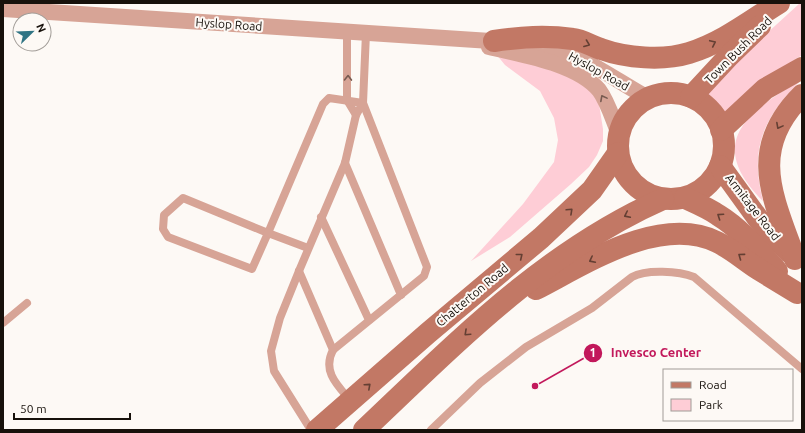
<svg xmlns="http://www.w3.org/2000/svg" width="805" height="433" font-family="Ubuntu,sans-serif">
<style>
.green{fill:#fecdd6}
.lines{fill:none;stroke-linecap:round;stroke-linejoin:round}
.lane{stroke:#d7a496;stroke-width:8}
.street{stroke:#d7a496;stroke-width:16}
.secondary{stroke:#c27865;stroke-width:22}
.oneway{stroke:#643f33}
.oneway2{stroke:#775a50}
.labels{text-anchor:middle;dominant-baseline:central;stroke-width:4;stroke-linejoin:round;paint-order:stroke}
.street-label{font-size:12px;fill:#17110b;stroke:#fdf9f5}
.leader{fill:none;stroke:#c2185b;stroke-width:1.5}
.callout-dot{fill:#c2185b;stroke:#fdf9f5;stroke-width:1.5}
.mark-label{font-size:12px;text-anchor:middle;font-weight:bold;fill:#fff}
.callout-label{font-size:13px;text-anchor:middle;font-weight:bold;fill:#c2185b;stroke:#fdf9f5;stroke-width:4;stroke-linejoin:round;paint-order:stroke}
</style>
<rect width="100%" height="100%" fill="#fdf9f5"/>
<g class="green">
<polygon points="800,3 802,3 802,55 757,85 725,112 704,91"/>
<polygon points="496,54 566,71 592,92 599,104 603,129 603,141 597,155 589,167 571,184 510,237 471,261 523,204 554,162 558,140 554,118 540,91 505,65"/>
<path d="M802,79C764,117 749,147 763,201C704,142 748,112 802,79Z"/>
</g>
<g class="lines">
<g class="lane">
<polyline points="347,32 347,100 356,115"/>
<polyline points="345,163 401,295"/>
<polygon points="183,198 268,233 252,269 168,237 163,229 164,215"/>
<polyline points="321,217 369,320"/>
<path d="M308,248L268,233L323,104L329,98L363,103L427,267L424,276L333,350C322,371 337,385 350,400"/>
<polyline points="299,271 333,350"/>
<polyline points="3,323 27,303"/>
<polyline points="311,430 274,371 271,351 280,318 299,271 345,163 356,115 363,103 366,33"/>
<path d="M431,430L480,383L526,347L592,308L632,277C646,269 679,271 694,277L802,369"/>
</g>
<g class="street">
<polyline points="3,9 506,42"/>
<path d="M531,43C571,46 613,79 648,98"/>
<path d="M489,47C522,55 576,63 599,90C608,102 613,120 619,134"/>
</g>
<g class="secondary">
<path d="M494,41C521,37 545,35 573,39C582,40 592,46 601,49C626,58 663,61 689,53C722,43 750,21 779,3"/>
<circle cx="671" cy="146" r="53"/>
<polyline points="691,97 729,56 760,26"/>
<polyline points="721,130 765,89 802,68"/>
<polyline points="720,166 759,220 789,252"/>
<path d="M685,198C696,203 708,208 718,215C741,229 759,251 777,271"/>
<path d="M795,259C773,197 747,150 802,95"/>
<path d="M536,289C585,264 660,214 717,242C732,249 744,260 758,269C771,277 784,285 797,293"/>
<polyline points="317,430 428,333 541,238 592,190 618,153"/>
<path d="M364,430C456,343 545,251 663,199"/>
</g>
</g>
<defs><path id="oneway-chevron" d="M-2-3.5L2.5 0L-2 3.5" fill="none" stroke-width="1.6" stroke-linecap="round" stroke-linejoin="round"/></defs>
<g class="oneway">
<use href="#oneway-chevron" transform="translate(713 43) rotate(-25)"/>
<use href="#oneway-chevron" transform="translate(587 44) rotate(21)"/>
<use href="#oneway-chevron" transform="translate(779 126) rotate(118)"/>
<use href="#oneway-chevron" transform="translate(570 211) rotate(-43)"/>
<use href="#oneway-chevron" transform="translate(627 215) rotate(154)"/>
<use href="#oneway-chevron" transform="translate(720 216) rotate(-146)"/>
<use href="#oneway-chevron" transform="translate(520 256) rotate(-39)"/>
<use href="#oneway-chevron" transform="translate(741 256) rotate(-144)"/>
<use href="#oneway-chevron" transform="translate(592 260) rotate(153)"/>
<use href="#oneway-chevron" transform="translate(467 333) rotate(137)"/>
<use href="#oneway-chevron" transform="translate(368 386) rotate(-42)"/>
</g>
<g class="oneway2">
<use href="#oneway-chevron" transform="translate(348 78) rotate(-89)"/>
<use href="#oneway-chevron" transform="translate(603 98) rotate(-118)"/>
</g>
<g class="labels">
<g class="street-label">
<text transform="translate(229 24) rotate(4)">Hyslop Road</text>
<text transform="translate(738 50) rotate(-45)">Town Bush Road</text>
<text transform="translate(599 71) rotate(29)">Hyslop Road</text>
<text transform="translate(753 207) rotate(52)">Armitage Road</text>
<text transform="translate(472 295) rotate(-40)">Chatterton Road</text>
</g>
</g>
<path class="leader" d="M535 386L593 353"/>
<g class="callout-dot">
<circle cx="535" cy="386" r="4"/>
<circle cx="593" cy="353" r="10"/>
</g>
<g class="mark-label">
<text x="593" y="357">1</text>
</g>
<g class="callout-label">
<text x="656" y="357">Invesco Center</text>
</g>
<rect width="805" height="433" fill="none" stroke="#17110b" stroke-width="8"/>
<rect x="663" y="369" width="130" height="52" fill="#fdf9f5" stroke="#a19c97"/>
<rect x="671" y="382" width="20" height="6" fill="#c27865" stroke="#a19c97"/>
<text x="699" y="389" font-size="12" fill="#17110b">Road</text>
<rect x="671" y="399" width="20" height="12" fill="#fecdd6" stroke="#a19c97"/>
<text x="699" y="409" font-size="12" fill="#17110b">Park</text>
<g transform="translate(32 32) rotate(67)"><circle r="19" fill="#fdf9f5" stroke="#a19c97"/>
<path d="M0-3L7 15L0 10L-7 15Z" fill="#307484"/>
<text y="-6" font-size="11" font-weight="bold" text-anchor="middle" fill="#17110b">N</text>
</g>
<path d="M14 413v6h116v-6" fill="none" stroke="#17110b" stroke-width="2"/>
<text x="20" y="413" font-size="12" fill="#17110b" stroke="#fdf9f5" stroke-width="3" paint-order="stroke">50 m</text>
</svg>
